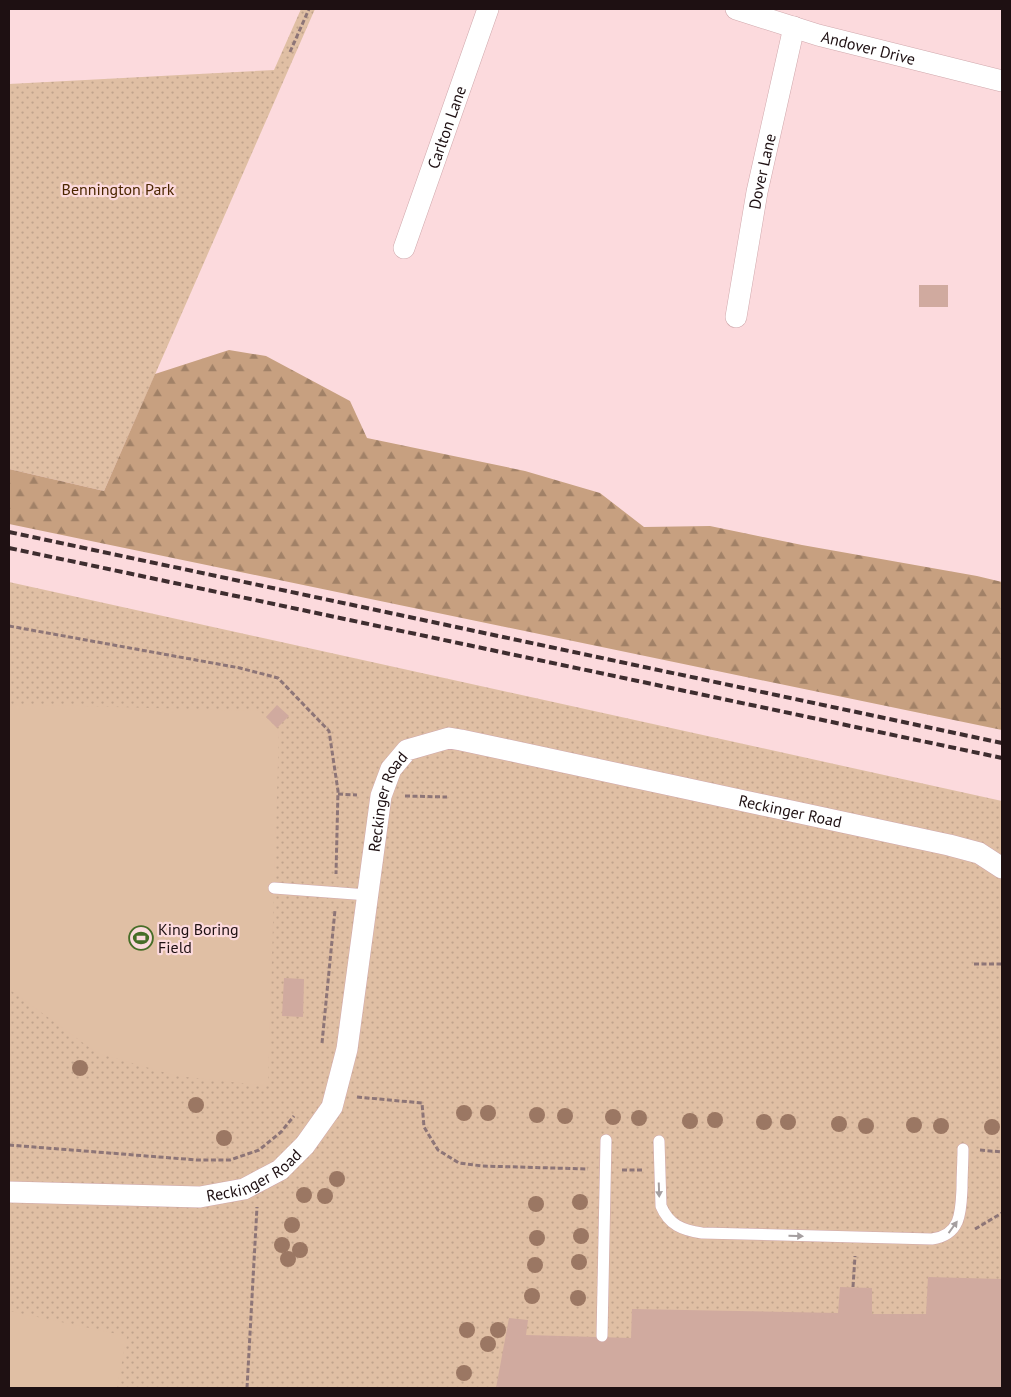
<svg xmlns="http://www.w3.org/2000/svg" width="1011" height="1397" font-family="'PT Sans',sans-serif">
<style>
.green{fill:url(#green-dots)}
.forest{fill:url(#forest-firs)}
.pitch{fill:#e0bfa4}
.building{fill:#d0aa9f}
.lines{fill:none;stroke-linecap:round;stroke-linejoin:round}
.lane-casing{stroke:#d0a8ac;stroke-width:12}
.street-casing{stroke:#d0a8ac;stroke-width:22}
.path{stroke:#8d7577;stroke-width:3;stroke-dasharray:5 2.5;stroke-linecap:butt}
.lane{stroke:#fff;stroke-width:11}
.street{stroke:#fff;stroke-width:21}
.rail{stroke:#3e2d2f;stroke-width:4;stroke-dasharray:8 4;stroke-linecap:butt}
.tree{fill:#9b7763}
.oneway{fill:#a59fa0}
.labels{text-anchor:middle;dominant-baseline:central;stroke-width:4.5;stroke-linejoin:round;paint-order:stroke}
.street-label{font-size:16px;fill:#1e1012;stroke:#fcdadd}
.park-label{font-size:16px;fill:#4b2600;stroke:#fcdadd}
.poi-label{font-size:16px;fill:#1e1012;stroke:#fcdadd;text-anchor:start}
</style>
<defs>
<pattern id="green-dots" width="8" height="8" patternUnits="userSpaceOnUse" patternTransform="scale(1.25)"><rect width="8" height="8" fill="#e0bfa4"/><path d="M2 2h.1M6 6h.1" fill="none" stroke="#c0a38c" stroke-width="1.8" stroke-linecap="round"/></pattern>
<pattern id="forest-firs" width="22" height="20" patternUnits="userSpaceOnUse" patternTransform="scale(1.25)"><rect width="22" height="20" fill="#c7a080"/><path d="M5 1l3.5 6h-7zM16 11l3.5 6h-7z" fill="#a18167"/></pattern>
</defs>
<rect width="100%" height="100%" fill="#fcdadd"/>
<g class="green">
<polygon points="301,9 315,9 104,491 9,469 9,84 274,70"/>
<polygon points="9,582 1002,801 1002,1388 9,1388"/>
</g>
<polygon class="forest" points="229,350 266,356 350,401 367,438 525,471 600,493 644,527 710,526 802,545 977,576 1002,582 1002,730 9,524 9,469 104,491 155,374"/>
<g class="pitch">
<polygon points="9,704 260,711 279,730 268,1086 177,1076 97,1053 9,989"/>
<polygon points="9,1311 127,1336 117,1388 9,1388"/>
</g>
<g class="building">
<rect x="919" y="285" width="29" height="22"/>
<polygon points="277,705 289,716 277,728 266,717"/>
<polygon points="284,978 304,979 303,1017 282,1016"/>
<polygon points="928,1277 1002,1279 1002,1388 496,1388 509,1318 528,1320 526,1335 631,1338 632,1309 838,1313 840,1287 872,1288 872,1314 926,1314"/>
</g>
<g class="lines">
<g class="lane-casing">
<g id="lane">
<polyline points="274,888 368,895"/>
<path d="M659,1141L661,1206C669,1225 682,1230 702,1233L932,1239C961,1235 961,1212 962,1188C962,1175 963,1162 963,1149"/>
<polyline points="602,1336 606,1140"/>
</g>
</g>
<g class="street-casing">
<g id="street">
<path id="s1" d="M736,9L818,35L1002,81"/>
<path id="s2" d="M404,248L488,9"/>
<path id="s3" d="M736,317L757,192L794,27"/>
<path id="s4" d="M9,1192L200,1197L244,1189L280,1170L305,1145L332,1107L347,1049L381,796L391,769L407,750L449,738L461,740L949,845L979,853L1002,868"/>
</g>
</g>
<g class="path">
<polyline points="290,52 309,9"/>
<polyline points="9,626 240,668 278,678 329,731 338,791 336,874"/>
<polyline points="338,794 357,795"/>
<polyline points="405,796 447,797"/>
<polyline points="974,964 1002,964"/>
<polyline points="322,1043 335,910"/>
<polyline points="357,1097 422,1103 424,1127 438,1150 459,1163 482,1166 588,1169"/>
<polyline points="9,1145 197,1160 230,1160 259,1150 281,1132 294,1116"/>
<polyline points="980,1150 1002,1152"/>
<polyline points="622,1170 643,1170"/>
<polyline points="975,1229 1002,1213"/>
<polyline points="853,1287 855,1256"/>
<polyline points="247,1388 257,1207"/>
</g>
<use href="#lane" class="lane"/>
<use href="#street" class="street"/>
<g class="rail">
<polyline points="9,532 1002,743"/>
<polyline points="9,548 1002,758"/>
</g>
</g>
<g class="tree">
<circle cx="80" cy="1068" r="8"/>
<circle cx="196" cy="1105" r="8"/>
<circle cx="464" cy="1113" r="8"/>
<circle cx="488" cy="1113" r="8"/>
<circle cx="537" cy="1115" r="8"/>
<circle cx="565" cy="1116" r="8"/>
<circle cx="613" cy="1117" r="8"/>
<circle cx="639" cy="1118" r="8"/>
<circle cx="715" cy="1120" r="8"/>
<circle cx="690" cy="1121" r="8"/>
<circle cx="764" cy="1122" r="8"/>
<circle cx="788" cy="1122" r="8"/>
<circle cx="839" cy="1124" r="8"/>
<circle cx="914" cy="1125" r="8"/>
<circle cx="866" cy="1126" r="8"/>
<circle cx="941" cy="1126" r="8"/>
<circle cx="992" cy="1127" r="8"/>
<circle cx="224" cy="1138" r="8"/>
<circle cx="337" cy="1179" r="8"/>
<circle cx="304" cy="1195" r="8"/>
<circle cx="325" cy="1196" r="8"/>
<circle cx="580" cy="1202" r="8"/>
<circle cx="536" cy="1204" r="8"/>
<circle cx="292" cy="1225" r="8"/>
<circle cx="581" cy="1236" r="8"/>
<circle cx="537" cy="1238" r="8"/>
<circle cx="282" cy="1245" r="8"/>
<circle cx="300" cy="1250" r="8"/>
<circle cx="288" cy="1259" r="8"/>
<circle cx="579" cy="1262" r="8"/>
<circle cx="535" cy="1265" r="8"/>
<circle cx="532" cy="1296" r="8"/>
<circle cx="578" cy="1298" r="8"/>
<circle cx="467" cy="1330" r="8"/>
<circle cx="498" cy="1330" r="8"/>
<circle cx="488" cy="1344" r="8"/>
<circle cx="464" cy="1373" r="8"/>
</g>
<defs><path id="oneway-solid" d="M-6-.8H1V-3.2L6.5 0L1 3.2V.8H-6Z" transform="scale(1.25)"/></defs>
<g class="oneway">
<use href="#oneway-solid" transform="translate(659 1190) rotate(88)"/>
<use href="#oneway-solid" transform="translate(953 1227) rotate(-54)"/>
<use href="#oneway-solid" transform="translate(796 1236) rotate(1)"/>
</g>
<defs>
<g id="stadium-ring" transform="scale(1.25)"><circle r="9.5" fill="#fcdadd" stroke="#466d27" stroke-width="1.5"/><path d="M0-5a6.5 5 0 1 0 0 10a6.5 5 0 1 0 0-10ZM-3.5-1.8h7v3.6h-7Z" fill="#466d27"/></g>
</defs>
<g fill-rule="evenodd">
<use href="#stadium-ring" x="141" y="938"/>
</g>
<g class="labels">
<g class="street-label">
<text stroke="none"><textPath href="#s1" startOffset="138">Andover Drive</textPath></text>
<text stroke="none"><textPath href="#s2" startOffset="128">Carlton Lane</textPath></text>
<text stroke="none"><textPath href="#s3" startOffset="148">Dover Lane</textPath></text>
<text stroke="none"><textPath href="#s4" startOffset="670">Reckinger Road</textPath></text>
<text stroke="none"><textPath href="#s4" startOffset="1120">Reckinger Road</textPath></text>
<text stroke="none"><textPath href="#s4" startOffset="250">Reckinger Road</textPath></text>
</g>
<g class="park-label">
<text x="118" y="189">Bennington Park</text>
</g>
<g class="poi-label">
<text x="158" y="929">King Boring<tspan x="158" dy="18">Field</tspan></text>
</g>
</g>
<rect width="1011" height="1397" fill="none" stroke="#1e1012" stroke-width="20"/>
</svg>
